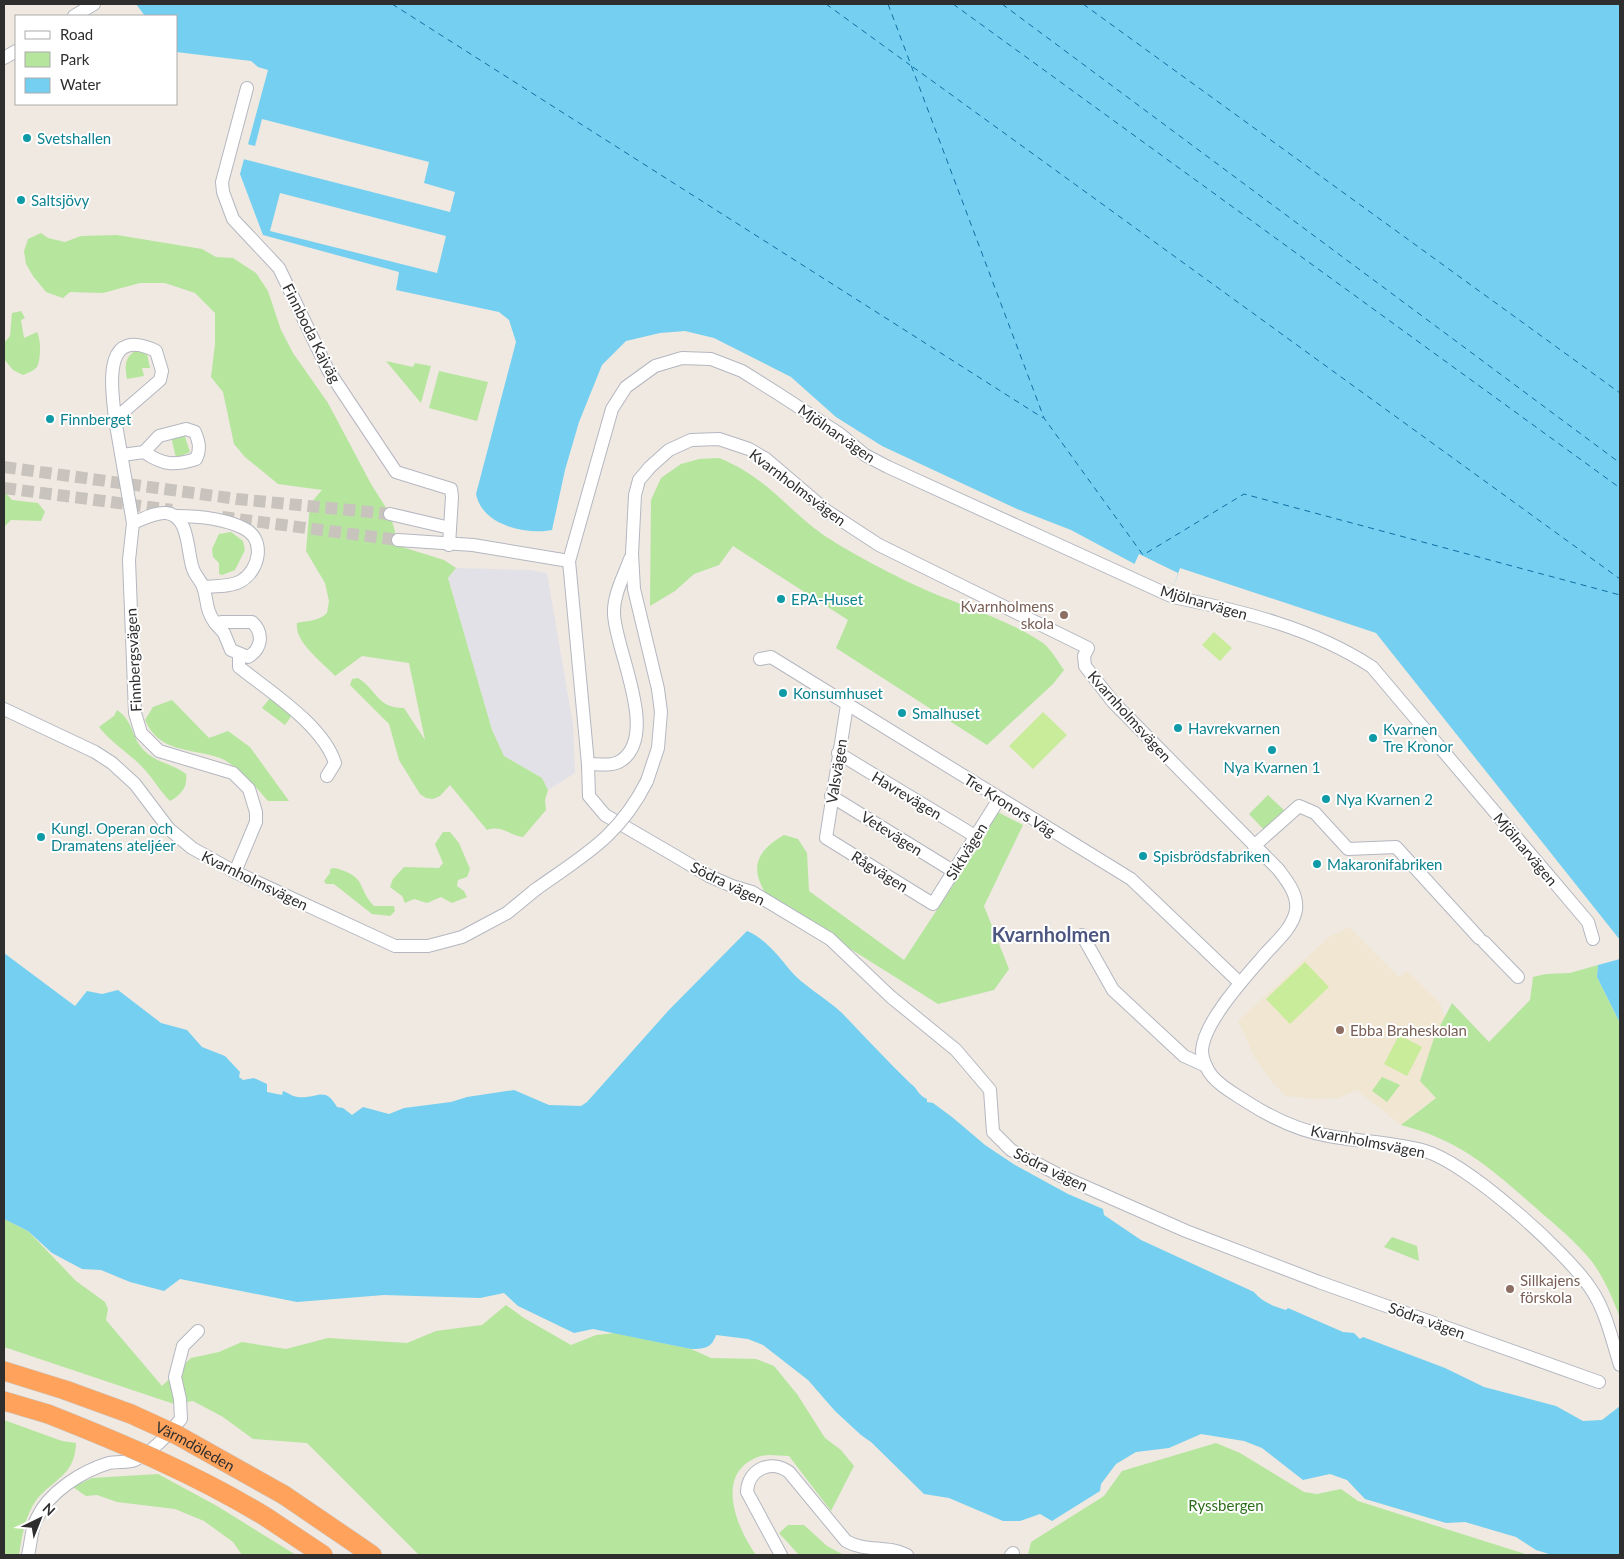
<svg xmlns="http://www.w3.org/2000/svg" width="1624" height="1559" font-family="Lato,sans-serif">
<style>
.industrial{fill:#e3e1e8}
.education{fill:#f0e6d1}
.green{fill:#b6e59e}
.pitch{fill:#c9ec9a}
.water{fill:#75cff0}
.pier{fill:#efe9e1}
.lines{fill:none;stroke-linecap:round;stroke-linejoin:round}
.ferry{stroke:#0d6fa3;stroke-width:1;stroke-dasharray:6 5;stroke-linecap:butt}
.minor-tunnel{stroke:#c8c4bd;stroke-width:12;stroke-dasharray:12 6;stroke-linecap:butt}
.minor-casing{stroke:#b4b7c1;stroke-width:14}
.highway-casing{stroke:#c9c9c9;stroke-width:20}
.minor{stroke:#fff;stroke-width:12}
.highway{stroke:#ffa35c;stroke-width:19}
.minor-bridge-casing{stroke:#b4b7c1;stroke-width:14;stroke-linecap:butt}
.highway-bridge-casing{stroke:#c9c9c9;stroke-width:20;stroke-linecap:butt}
.minor-bridge{stroke:#fff;stroke-width:12}
.highway-bridge{stroke:#ffa35c;stroke-width:19}
.culture-dot{fill:#0f9aa8;stroke:#fff;stroke-width:2}
.education-dot{fill:#8d6e63;stroke:#fff;stroke-width:2}
.labels{text-anchor:middle;dominant-baseline:central;stroke-width:4;stroke-linejoin:round;paint-order:stroke}
.culture-label{font-size:15px;fill:#0d838f;stroke:#fff;text-anchor:start}
.street-label{font-size:15px;fill:#2e2e2e;stroke:#fff}
.education-label{font-size:15px;fill:#785e54;stroke:#fff;text-anchor:start}
.park-label{font-size:15px;fill:#2c6e1b;stroke:#fff}
.district-label{font-size:20px;font-weight:bold;fill:#4d5680;stroke:#fff}
</style>
<rect width="100%" height="100%" fill="#efe9e1"/>
<polygon class="industrial" points="456,568 530,570 547,573 573,725 575,773 548,790 542,778 504,756 492,730 448,578"/>
<polygon class="education" points="1349,927 1399,977 1407,971 1440,1003 1445,1019 1434,1038 1436,1097 1401,1125 1357,1090 1338,1098 1313,1099 1286,1096 1273,1083 1255,1058 1238,1021 1329,937"/>
<g class="green">
<path d="M41,233L48,238L65,242L81,236L117,235L202,249L216,257L233,258L256,273L268,291L281,330L293,353L328,403L371,484L390,514L399,546L444,560L456,568L448,578L492,730L504,756L542,778L548,790L545,800L546,810L523,837C509,835 502,825 487,830L450,785L440,796L433,799L426,798L420,794L399,760L389,724L350,685L352,679L358,678C378,691 377,708 404,708L425,740L409,663L362,656L335,676C322,662 294,642 297,623C309,620 317,622 327,613L329,601L325,583L306,551L310,504L322,490L278,484L245,457L234,444L223,392L211,377L215,344V313L195,293L165,283H140L103,293L70,292L63,298L46,292L33,276L26,264L24,251L28,239Z"/>
<path d="M21,311L25,318L21,320L24,338L37,332C41,339 41,359 37,367C33,371 28,373 23,375L13,370L4,359V343L10,336L12,313Z"/>
<path d="M136,350L147,354L150,368H142L144,376L127,379C125,366 124,358 136,350Z"/>
<polygon points="386,361 413,367 415,363 431,366 421,403"/>
<polygon points="439,371 488,382 477,421 429,408"/>
<polygon points="184,434 190,452 176,458 171,436"/>
<path d="M719,458C766,477 784,506 822,534C849,552 889,573 919,587C959,605 1005,618 1043,643C1051,649 1058,662 1064,670L1053,684L987,745L836,648L848,620L733,546L719,565L694,574L675,591L650,606L651,500L661,478L681,464L699,459Z"/>
<polygon points="4,491 12,500 38,503 45,512 41,521 11,520 4,527"/>
<polygon points="231,532 243,541 245,550 235,570 222,575 219,574 219,563 213,557 212,549 219,534"/>
<polygon points="270,698 292,715 285,725 262,708"/>
<path d="M172,700L209,738L228,731L250,747L289,801H268C257,788 236,764 220,758C191,748 159,753 145,720L153,707Z"/>
<path d="M117,710C136,723 130,740 148,754C159,763 175,765 186,774C188,787 181,795 170,801C160,791 154,780 145,770C131,754 112,744 99,727L114,716Z"/>
<polygon points="1268,795 1285,811 1265,831 1249,814"/>
<path d="M996,811L1023,825L984,906L1009,969L994,990L938,1004L768,897C749,869 755,852 784,835L798,839L807,853L809,891L904,960L986,835Z"/>
<polygon points="443,832 450,832 459,843 470,869 467,877 458,880 457,886 464,891 467,897 452,903 441,897 427,903 414,899 405,903 402,896 390,887 393,879 404,867 439,868 443,863 435,844"/>
<path d="M335,868C368,877 356,887 374,906H394L395,911L390,916L372,914L334,884H326L324,881L330,873V869Z"/>
<path d="M1598,965L1597,977L1620,1023V1318C1613,1299 1605,1280 1593,1263C1576,1241 1556,1226 1536,1208C1490,1168 1462,1141 1401,1125L1436,1098L1420,1081L1434,1038L1452,1003L1489,1042L1530,1000L1533,977L1546,974L1570,973Z"/>
<polygon points="1382,1077 1400,1085 1387,1102 1372,1091"/>
<path d="M4,1219L28,1231L76,1281L105,1302L108,1309L106,1320L162,1386L191,1358L219,1352L242,1342L286,1349L328,1338L407,1343L436,1331L482,1325L506,1305L524,1318L571,1345L596,1335L615,1333L691,1349L711,1358L756,1359L774,1366L797,1394L825,1438L841,1450L854,1466L831,1511L789,1456C780,1456 769,1454 761,1456C713,1471 736,1527 756,1555H419L307,1443L253,1439L223,1417L193,1401L174,1404L4,1347Z"/>
<polygon points="1392,1237 1417,1246 1419,1261 1384,1247"/>
<path d="M4,1420L62,1441L76,1443C75,1475 55,1478 37,1499C25,1515 22,1536 19,1555H4Z"/>
<polygon points="1216,1443 1240,1453 1304,1492 1317,1494 1341,1489 1358,1501 1528,1555 1028,1555 1031,1542 1104,1496 1122,1471"/>
<polygon points="158,1474 217,1506 296,1555 242,1555 233,1542 204,1521 175,1509 117,1502 97,1495 86,1496 73,1487 92,1478"/>
<polygon points="788,1525 804,1525 827,1546 844,1555 799,1555 779,1533"/>
</g>
<g class="pitch">
<polygon points="1214,632 1232,648 1220,661 1202,645"/>
<polygon points="1043,712 1067,735 1033,769 1009,746"/>
<polygon points="1305,962 1329,987 1290,1024 1266,999"/>
<polygon points="1399,1035 1422,1047 1407,1076 1384,1064"/>
</g>
<g class="water">
<path d="M136,4H1620V940L1376,633L1180,568L1174,585L1071,530L1017,509L882,446L836,417L791,377L714,338L685,331L660,333L626,341L602,365L579,422L565,470L552,530C525,535 482,525 476,494L516,342L509,320L499,312L396,290L399,272L263,235L240,174L268,70L258,67L251,61L176,52V16H145Z"/>
<path d="M747,931C764,938 778,955 789,969C804,987 825,997 842,1013C865,1037 887,1061 911,1084C919,1090 916,1093 927,1099V1102L933,1103L952,1117L985,1145L1015,1165L1068,1194L1103,1209L1104,1215L1141,1240L1254,1292C1262,1302 1273,1306 1286,1310L1288,1308L1343,1332L1354,1333L1360,1339L1363,1337L1445,1368L1484,1387L1556,1406L1583,1421L1602,1420L1620,1406V1555H1552L1536,1550L1516,1537L1465,1522L1446,1523L1365,1499L1347,1480L1330,1474L1303,1480L1262,1448L1244,1441L1201,1434L1169,1448L1136,1452L1116,1464L1101,1484L1100,1491L1052,1521L1040,1514L1020,1521H1003L949,1498L924,1494L871,1442L861,1435L835,1411L808,1380L763,1345L748,1339L716,1335C712,1348 704,1349 691,1349L593,1329L574,1333L518,1306L504,1293L480,1298L384,1295L297,1302L180,1279L164,1291L130,1282L101,1270L82,1269L52,1253L28,1231L4,1219V953L75,1006L87,991L102,994L118,990L161,1023L187,1030L202,1047L225,1056L240,1072L239,1077L243,1080L254,1078L267,1084V1092L282,1095L283,1091C288,1093 294,1097 298,1097C317,1099 325,1085 337,1107L343,1108L352,1115L363,1107L389,1114L404,1108L451,1102L467,1097L514,1090L549,1105L581,1106L587,1102L668,1011Z"/>
<polygon points="1620,959 1620,1023 1597,977 1598,965"/>
</g>
<g class="pier">
<polygon points="262,119 429,162 424,183 455,192 450,212 243,159 247,144 255,146"/>
<polygon points="280,193 446,236 437,273 270,231"/>
<polygon points="1139,554 1178,573 1174,585 1134,565"/>
</g>
<g class="lines">
<g class="ferry">
<polyline points="392,4 1043,418"/>
<polyline points="826,4 910,65"/>
<polyline points="888,4 1044,418 1143,555 1244,494 1620,595"/>
<polyline points="953,4 1620,488"/>
<polyline points="1002,4 1620,463"/>
<polyline points="1083,4 1620,393"/>
<polyline points="913,67 1620,579"/>
</g>
<g class="minor-tunnel">
<polyline points="4,467 237,499 390,514"/>
<polyline points="4,488 172,510"/>
<polyline points="222,517 398,540"/>
</g>
<g class="minor-casing">
<g id="minor">
<polyline points="74,16 94,4"/>
<polyline points="4,58 16,51"/>
<polyline points="247,88 222,182 223,192 233,219 279,268 328,370 396,472 451,489 452,497 449,545"/>
<path d="M115,419C112,388 101,325 156,351L162,371L160,380L115,419L133,523L129,560L135,713L141,733L159,751L233,773L249,789L256,812V822L235,872"/>
<path d="M122,455L144,452L159,436L186,429L195,432C199,442 201,449 196,459C174,466 163,465 144,452"/>
<polyline points="390,514 450,528"/>
<path d="M175,516C198,516 223,518 243,528C266,538 260,570 241,581C231,587 215,586 203,587"/>
<path d="M133,523C143,519 155,512 166,513C190,515 187,554 193,569C195,575 200,580 203,586C208,601 205,609 215,623"/>
<polyline points="398,540 473,545 569,561"/>
<path d="M223,622H252C264,633 262,649 248,657L231,650L224,633L215,623Z"/>
<path d="M239,655V667C269,691 323,725 335,763L327,776"/>
<polyline points="760,659 771,657 1131,879 1240,983"/>
<polyline points="847,705 826,838 933,904 999,799"/>
<polyline points="4,709 95,752 112,763 135,784 169,829 192,848 235,872 395,946 428,946 462,937 507,913 535,890"/>
<polyline points="838,753 975,836"/>
<path d="M588,764C599,764 613,767 622,760C659,733 615,649 614,614C613,595 624,576 630,559"/>
<path d="M647,781L658,748L661,712L658,689L634,589L632,554L635,495L639,480L650,467L669,450L691,440L719,439L749,449L766,459L827,511L879,545L1088,648L1084,656L1085,666L1113,702L1278,869C1287,881 1298,894 1296,910C1293,927 1278,940 1267,952C1248,974 1203,1022 1202,1051C1202,1059 1207,1070 1212,1076C1221,1087 1235,1094 1247,1102C1272,1118 1299,1131 1329,1136C1361,1142 1394,1142 1425,1151C1467,1163 1566,1251 1591,1289C1606,1311 1612,1340 1620,1365"/>
<polyline points="831,796 953,871"/>
<polyline points="1254,846 1299,806 1315,813 1348,849 1396,847 1479,938"/>
<polyline points="1082,935 1113,990 1184,1056 1206,1066"/>
<path d="M1593,939L1588,922L1372,667C1313,628 1242,611 1173,597L888,467L865,455L840,434L777,393L742,371L711,359L682,358L655,366L626,387L612,409L569,561L588,764L589,796L605,815L672,854L709,876L732,886L752,892L830,939L891,997L956,1050L990,1090L993,1132L1011,1150L1061,1176L1186,1231L1319,1282L1599,1382"/>
<polyline points="1484,942 1518,977"/>
<path d="M28,1555C31,1544 31,1528 37,1518C49,1492 82,1471 109,1463C117,1461 128,1463 135,1460C154,1451 168,1434 181,1419L180,1399L175,1377L183,1346L198,1331"/>
<path d="M781,1555L747,1492C748,1469 771,1459 789,1472L846,1541C865,1552 887,1545 907,1555"/>
<polyline points="1011,1555 1013,1553"/>
</g>
</g>
<g class="highway-casing">
<g id="highway">
<polyline points="4,1371 65,1390"/>
<polyline points="4,1401 48,1414"/>
<polyline points="284,1495 372,1555"/>
<polyline points="266,1517 323,1555"/>
</g>
</g>
<use href="#minor" class="minor"/>
<use href="#highway" class="highway"/>
<g class="minor-bridge-casing">
<path id="minor-bridge" d="M535,890C584,855 619,837 647,781"/>
</g>
<g class="highway-bridge-casing">
<g id="highway-bridge">
<path id="s1" d="M65,1390L131,1414L177,1435L284,1495"/>
<path d="M48,1414C124,1444 197,1475 266,1517"/>
</g>
</g>
<use href="#minor-bridge" class="minor-bridge"/>
<use href="#highway-bridge" class="highway-bridge"/>
</g>
<g class="culture-dot">
<circle cx="27" cy="138" r="5"/>
<circle cx="21" cy="200" r="5"/>
<circle cx="50" cy="419" r="5"/>
<circle cx="781" cy="599" r="5"/>
<circle cx="783" cy="693" r="5"/>
<circle cx="902" cy="713" r="5"/>
<circle cx="1178" cy="728" r="5"/>
<circle cx="1373" cy="738" r="5"/>
<circle cx="1272" cy="750" r="5"/>
<circle cx="1326" cy="799" r="5"/>
<circle cx="41" cy="837" r="5"/>
<circle cx="1143" cy="856" r="5"/>
<circle cx="1317" cy="864" r="5"/>
</g>
<g class="education-dot">
<circle cx="1064" cy="615" r="5"/>
<circle cx="1340" cy="1030" r="5"/>
<circle cx="1510" cy="1289" r="5"/>
</g>
<g class="labels">
<g class="culture-label">
<text x="37" y="138">Svetshallen</text>
<text x="31" y="200">Saltsjövy</text>
<text x="60" y="419">Finnberget</text>
<text x="791" y="599">EPA-Huset</text>
<text x="793" y="693">Konsumhuset</text>
<text x="912" y="713">Smalhuset</text>
<text x="1188" y="728">Havrekvarnen</text>
<text x="1383" y="729">Kvarnen<tspan x="1383" dy="17">Tre Kronor</tspan></text>
<text x="1272" y="767" text-anchor="middle">Nya Kvarnen 1</text>
<text x="1336" y="799">Nya Kvarnen 2</text>
<text x="51" y="828">Kungl. Operan och<tspan x="51" dy="17">Dramatens ateljéer</tspan></text>
<text x="1153" y="856">Spisbrödsfabriken</text>
<text x="1327" y="864">Makaronifabriken</text>
</g>
<g class="street-label">
<text transform="translate(312 333) rotate(63)">Finnboda Kajväg</text>
<text transform="translate(837 433) rotate(35)">Mjölnarvägen</text>
<text transform="translate(798 487) rotate(37)">Kvarnholmsvägen</text>
<text transform="translate(1204 602) rotate(16)">Mjölnarvägen</text>
<text transform="translate(133 660) rotate(-93)">Finnbergsvägen</text>
<text transform="translate(1130 716) rotate(48)">Kvarnholmsvägen</text>
<text transform="translate(836 771) rotate(-81)">Valsvägen</text>
<text transform="translate(907 795) rotate(31)">Havrevägen</text>
<text transform="translate(1010 805) rotate(32)">Tre Kronors Väg</text>
<text transform="translate(892 833) rotate(32)">Vetevägen</text>
<text transform="translate(1526 849) rotate(50)">Mjölnarvägen</text>
<text transform="translate(966 851) rotate(-58)">Siktvägen</text>
<text transform="translate(880 871) rotate(32)">Rågvägen</text>
<text transform="translate(255 880) rotate(26)">Kvarnholmsvägen</text>
<text transform="translate(728 883) rotate(26)">Södra vägen</text>
<text transform="translate(1368 1141) rotate(11)">Kvarnholmsvägen</text>
<text transform="translate(1051 1169) rotate(26)">Södra vägen</text>
<text transform="translate(1427 1320) rotate(20)">Södra vägen</text>
<text stroke="none"><textPath href="#s1" startOffset="142">Värmdöleden</textPath></text>
</g>
<g class="education-label">
<text x="1054" y="606" text-anchor="end">Kvarnholmens<tspan x="1054" dy="17">skola</tspan></text>
<text x="1350" y="1030">Ebba Braheskolan</text>
<text x="1520" y="1280">Sillkajens<tspan x="1520" dy="17">förskola</tspan></text>
</g>
<g class="park-label">
<text x="1226" y="1505">Ryssbergen</text>
</g>
<g class="district-label">
<text x="1051" y="934">Kvarnholmen</text>
</g>
</g>
<rect width="1624" height="1559" fill="none" stroke="#2e2e2e" stroke-width="10"/>
<rect x="15" y="15" width="162" height="90" fill="#ffffff" stroke="#ababab"/>
<rect x="25" y="31" width="25" height="8" fill="#ffffff" stroke="#ababab"/>
<text x="60" y="40" font-size="15" fill="#2e2e2e">Road</text>
<rect x="25" y="52" width="25" height="15" fill="#b6e59e" stroke="#ababab"/>
<text x="60" y="65" font-size="15" fill="#2e2e2e">Park</text>
<rect x="25" y="78" width="25" height="15" fill="#75cff0" stroke="#ababab"/>
<text x="60" y="90" font-size="15" fill="#2e2e2e">Water</text>
<g transform="translate(40 1519) rotate(43)" stroke="#ffffff" stroke-width="4" paint-order="stroke">
<path d="M0-4L9 19L0 12L-9 19Z" fill="#2e2e2e"/>
<text y="-8" font-size="14" font-weight="bold" text-anchor="middle" fill="#2e2e2e">N</text>
</g>
</svg>
